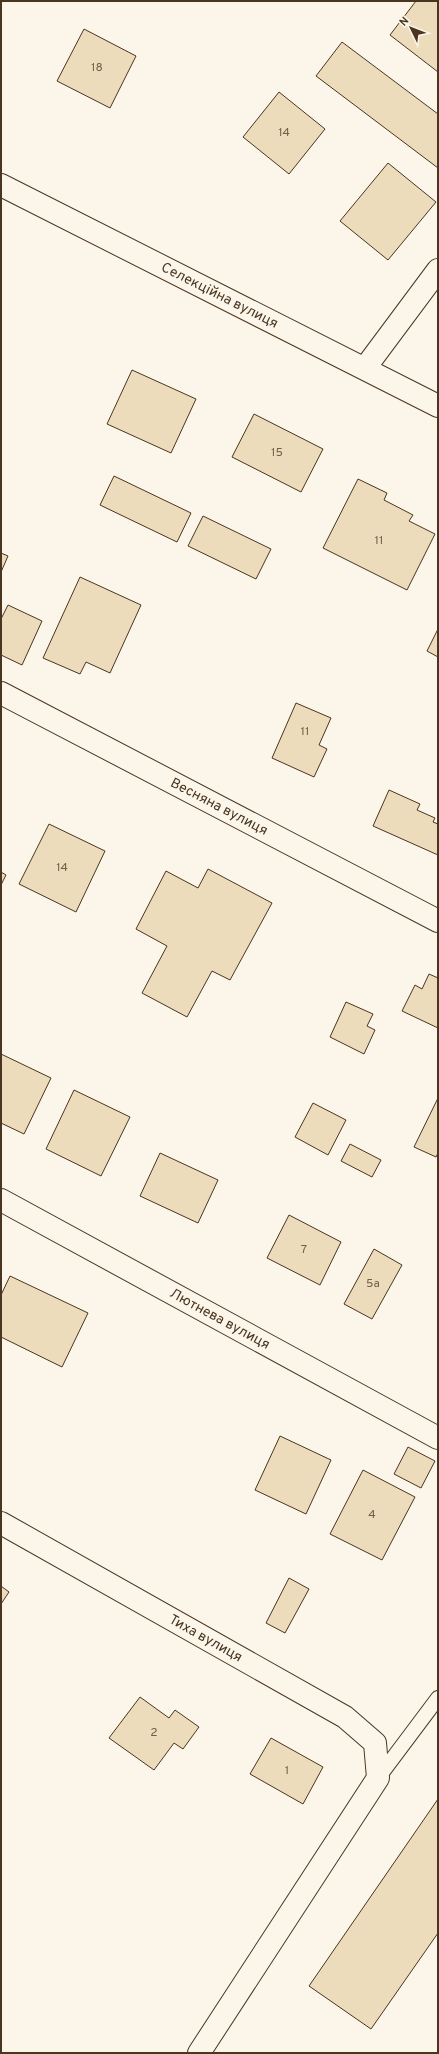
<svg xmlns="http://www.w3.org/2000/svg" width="439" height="2054" font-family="Overpass,sans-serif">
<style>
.building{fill:#ecdcbc;stroke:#4a3520}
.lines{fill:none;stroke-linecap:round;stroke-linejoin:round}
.lane-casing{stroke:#4a3520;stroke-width:16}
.street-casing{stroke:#4a3520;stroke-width:24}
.lane{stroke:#fbf6e9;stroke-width:14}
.street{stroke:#fbf6e9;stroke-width:22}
.labels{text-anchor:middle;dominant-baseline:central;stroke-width:3;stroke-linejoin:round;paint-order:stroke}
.number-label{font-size:12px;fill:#725f47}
.street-label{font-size:14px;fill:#4a3520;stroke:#fbf6e9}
</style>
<rect width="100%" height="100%" fill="#fbf6e9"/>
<g class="building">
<polygon points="416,1 438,1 438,72 390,35"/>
<polygon points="84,29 136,56 110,108 57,81"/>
<polygon points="342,42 438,114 438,168 316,76"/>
<polygon points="279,92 325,129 289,174 243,137"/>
<polygon points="388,163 436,202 388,260 340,221"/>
<polygon points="132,370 196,399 171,453 107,424"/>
<polygon points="254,414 323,449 301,492 232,457"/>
<polygon points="114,476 191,513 177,542 100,505"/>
<polygon points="358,479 387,493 384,500 413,515 409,521 435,534 407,590 323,548"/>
<polygon points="203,516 271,549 256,579 188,546"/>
<polygon points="1,553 8,556 1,572"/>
<polygon points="80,577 141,605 110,673 86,662 80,674 43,658"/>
<polygon points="8,605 42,621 22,665 1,655 1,619"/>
<polygon points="438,629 438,657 427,651"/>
<polygon points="296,703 331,718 319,745 327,749 314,777 272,758"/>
<polygon points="389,790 420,804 417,810 435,818 433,822 438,824 438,855 373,826"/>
<polygon points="49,824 105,851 76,912 19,884"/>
<polygon points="208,869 272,903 230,980 212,971 187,1017 142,993 167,946 136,929 166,871 198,888"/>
<polygon points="1,872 6,875 1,885"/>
<polygon points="429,974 438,978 438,1028 402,1011 415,985 422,989"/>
<polygon points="346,1002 373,1014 367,1026 375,1030 364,1054 330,1037"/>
<polygon points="1,1054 51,1078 24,1134 1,1123"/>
<polygon points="74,1090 130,1117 101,1176 46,1149"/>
<polygon points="438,1098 438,1153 436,1157 414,1147"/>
<polygon points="313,1103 346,1120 328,1155 295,1137"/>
<polygon points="350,1144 381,1160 372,1177 341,1161"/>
<polygon points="160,1153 218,1180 198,1223 140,1196"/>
<polygon points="289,1215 341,1242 320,1285 267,1258"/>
<polygon points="374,1249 402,1265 372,1319 344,1304"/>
<polygon points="10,1276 88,1313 62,1367 1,1337 1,1295"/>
<polygon points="280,1436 331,1460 306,1514 255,1490"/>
<polygon points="408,1447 435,1461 421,1488 394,1474"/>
<polygon points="363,1470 415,1497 382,1560 330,1534"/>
<polygon points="289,1578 309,1589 285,1633 266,1623"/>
<polygon points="1,1586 9,1592 1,1604"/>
<polygon points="140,1697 169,1718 175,1710 199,1727 183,1749 174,1743 154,1770 109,1738"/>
<polygon points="271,1738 323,1767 303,1804 250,1774"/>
<polygon points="438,1799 438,1933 371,2029 309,1986"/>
</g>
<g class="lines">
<g class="lane-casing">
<polyline id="lane" points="378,1778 438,1698"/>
</g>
<g class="street-casing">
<g id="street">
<path id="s1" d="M1,185L438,406"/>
<polyline points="365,368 438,270"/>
<path id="s2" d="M1,693L438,921"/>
<path id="s3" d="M1,1200L438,1438"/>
<path id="s4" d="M1,1523L345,1717L375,1743L378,1778L199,2053"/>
</g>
</g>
<use href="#lane" class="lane"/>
<use href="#street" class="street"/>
</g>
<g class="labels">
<g class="number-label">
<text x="97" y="68">18</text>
<text x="284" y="133">14</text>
<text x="277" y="453">15</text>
<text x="379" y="541">11</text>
<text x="305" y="732">11</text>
<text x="62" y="868">14</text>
<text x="304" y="1250">7</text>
<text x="373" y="1284">5а</text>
<text x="372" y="1515">4</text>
<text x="154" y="1733">2</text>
<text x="287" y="1771">1</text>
</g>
<g class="street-label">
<text stroke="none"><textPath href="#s1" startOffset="245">Селекційна вулиця</textPath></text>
<text stroke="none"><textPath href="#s2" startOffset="246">Весняна вулиця</textPath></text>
<text stroke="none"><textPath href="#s3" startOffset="249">Лютнева вулиця</textPath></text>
<text stroke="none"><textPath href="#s4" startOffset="235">Тиха вулиця</textPath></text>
</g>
</g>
<rect width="439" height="2054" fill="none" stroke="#4a3520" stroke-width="4"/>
<g transform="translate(411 28) rotate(313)" stroke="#fbf6e9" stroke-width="3" paint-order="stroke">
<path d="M0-3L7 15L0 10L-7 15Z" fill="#4a3520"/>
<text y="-6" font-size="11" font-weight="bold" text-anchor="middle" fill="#4a3520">N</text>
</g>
</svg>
